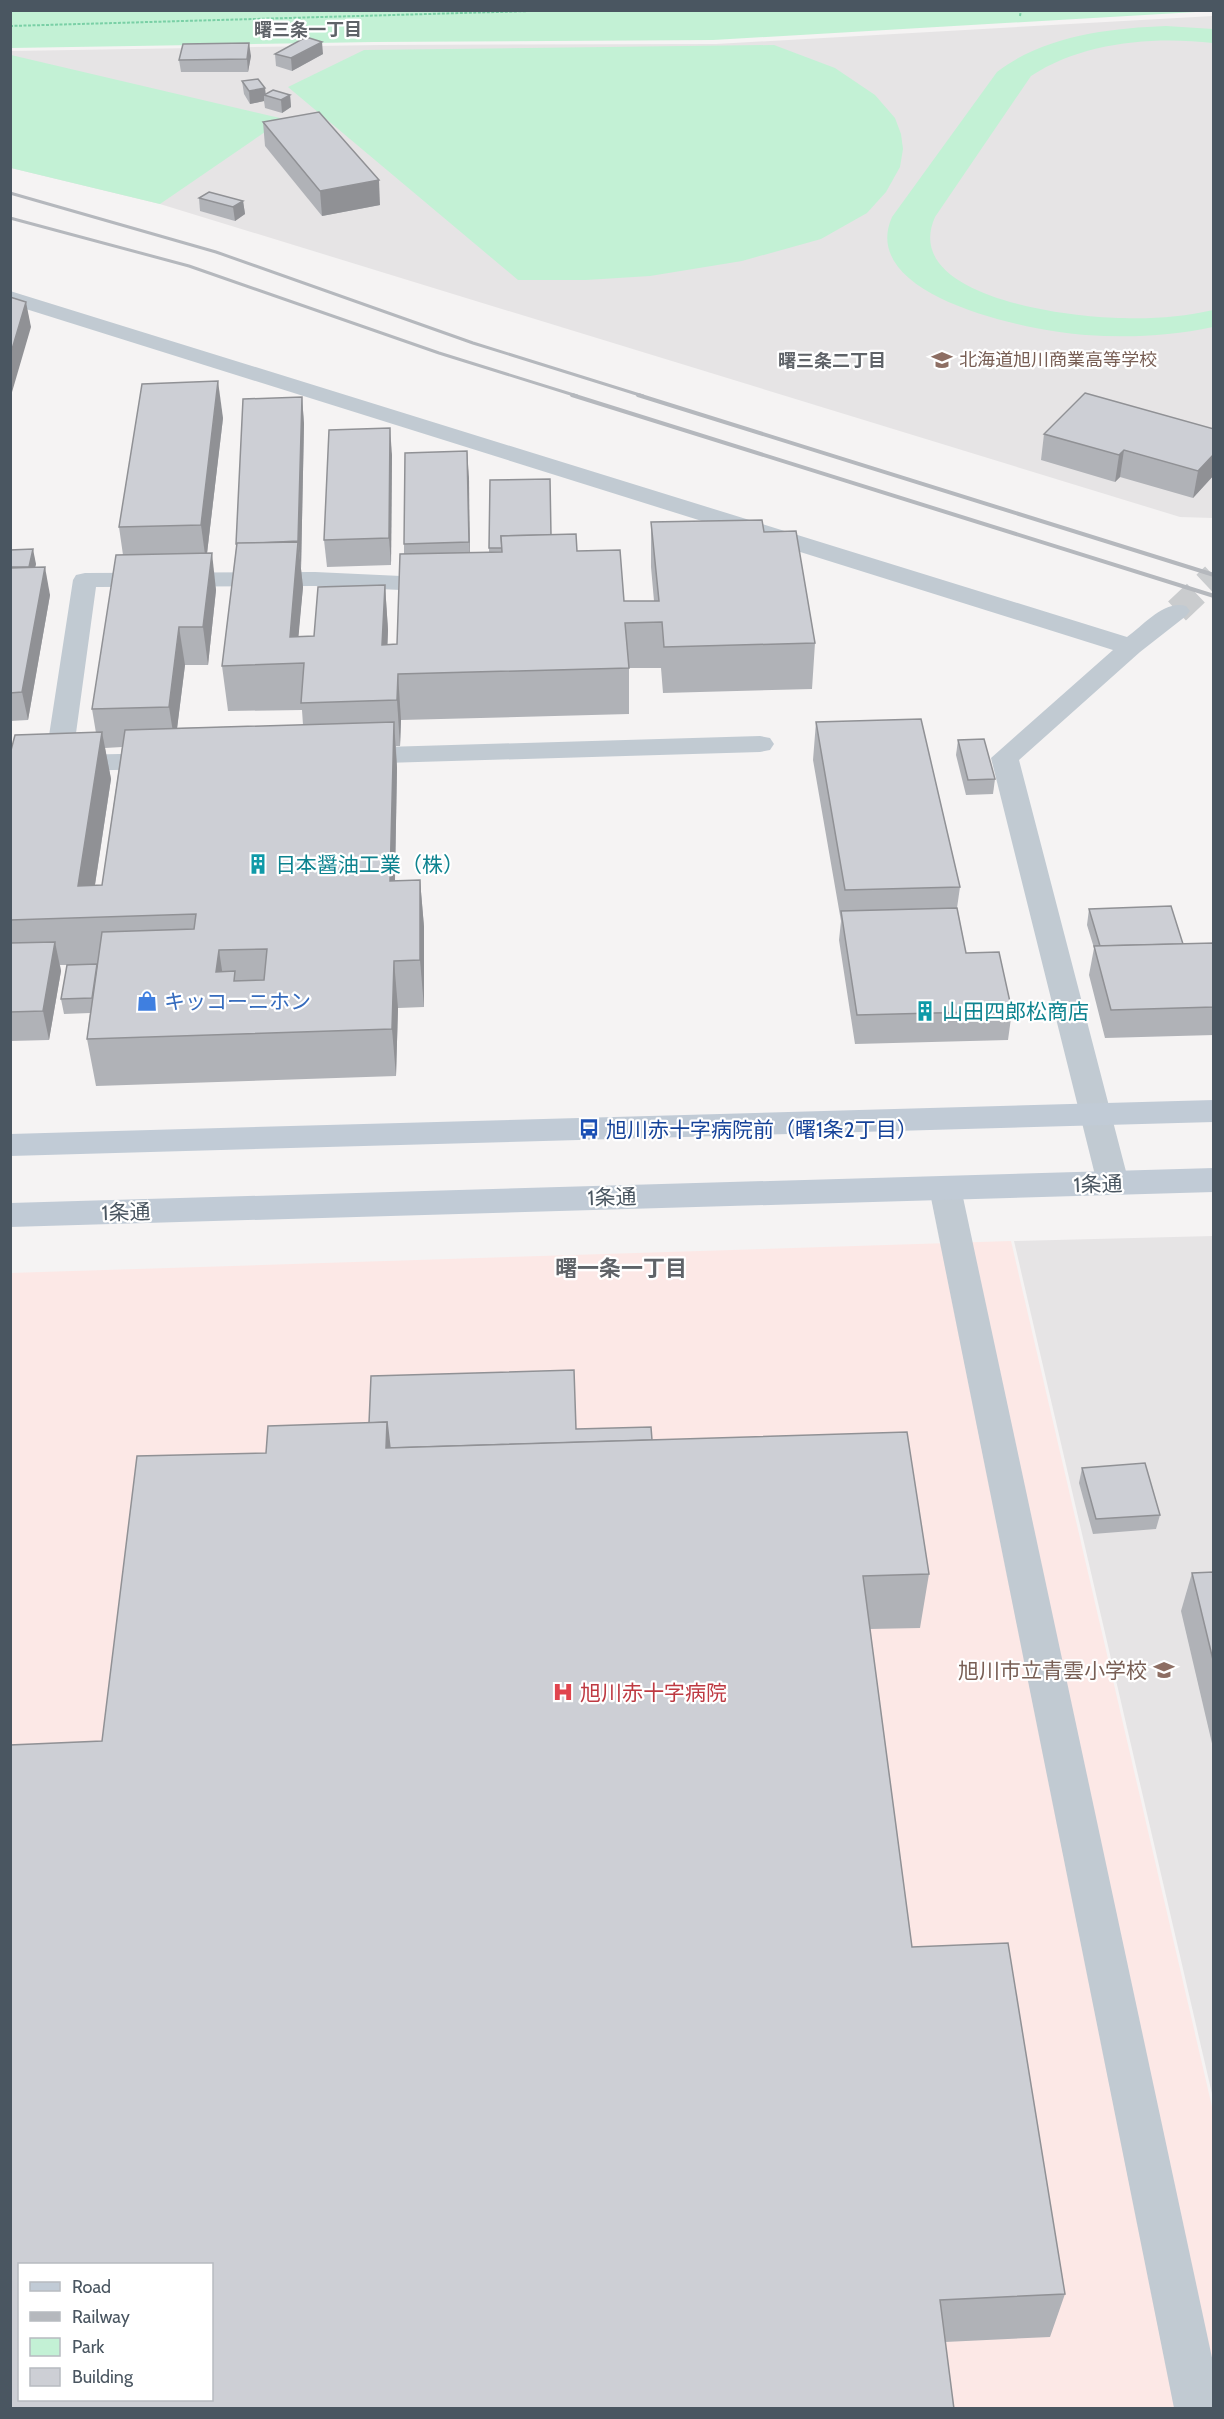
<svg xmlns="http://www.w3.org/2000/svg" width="1224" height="2419" font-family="Cabin,'Noto Sans JP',sans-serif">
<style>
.education{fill:#e6e4e5}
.medical{fill:#fce8e6;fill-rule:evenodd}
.green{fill:#c3f1d5}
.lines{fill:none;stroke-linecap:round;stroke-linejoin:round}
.street-tunnel{stroke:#caccce;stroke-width:26;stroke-dasharray:26 13;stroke-linecap:butt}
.path{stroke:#7ad0a6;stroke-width:2;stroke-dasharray:3 1.5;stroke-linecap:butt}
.lane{fill:#c1cad2;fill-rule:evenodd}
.street{fill:#c1cad2;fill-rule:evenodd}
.secondary{fill:#c1cbd6;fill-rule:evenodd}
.rail-far1{stroke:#b5b8bd;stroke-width:3}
.rail{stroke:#b5b8bd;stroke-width:4}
.wall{fill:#b0b2b7;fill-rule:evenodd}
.shaded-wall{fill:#909195}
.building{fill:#cdcfd5;stroke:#909195;stroke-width:1.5;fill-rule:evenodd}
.labels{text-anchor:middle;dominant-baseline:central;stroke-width:4.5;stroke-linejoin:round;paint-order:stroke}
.far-neighbourhood-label{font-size:18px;font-weight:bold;fill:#5f6368;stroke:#fff}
.far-education-label{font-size:18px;fill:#785e54;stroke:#fff;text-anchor:start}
.culture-label{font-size:21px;fill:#0d838f;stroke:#fff;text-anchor:start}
.shop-label{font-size:21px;fill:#366cbe;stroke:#fff;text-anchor:start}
.transit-label{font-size:21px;fill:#164399;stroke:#fff;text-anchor:start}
.street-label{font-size:21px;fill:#4a5661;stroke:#fff}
.education-label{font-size:21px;fill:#785e54;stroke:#fff;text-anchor:end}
.health-label{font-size:21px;fill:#be3a42;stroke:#fff;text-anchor:start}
.neighbourhood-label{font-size:22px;font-weight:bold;fill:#5f6368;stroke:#fff}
</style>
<rect width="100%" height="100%" fill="#f5f3f3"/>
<g class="education">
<polygon points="1213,16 1213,518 1180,517 160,204 11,168 11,51 380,45 716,44"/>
<polygon points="1213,1236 1213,2098 1014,1241"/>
</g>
<path class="medical" d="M1011,1241L1213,2111V2408H11L10,1273ZM20,2264H212V2400H20Z"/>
<g class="green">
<polygon points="10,11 1213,11 713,40 374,42 11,48"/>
<path d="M1166,26L1213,29V43C1154,36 1082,42 1031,76L935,217C899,298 1074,318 1122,318C1153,319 1183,317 1213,310V327C1171,336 1129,338 1086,335C1035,332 856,298 892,217L997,72C1043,36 1110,28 1166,26Z"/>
<polygon points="774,45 835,68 875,95 895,118 901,134 903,149 900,167 886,192 867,213 821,239 742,261 650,276 586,280 518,280 288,87 364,50"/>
<polygon points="11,55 284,119 160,204 11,168"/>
</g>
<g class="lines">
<polyline class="street-tunnel" points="1177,611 1214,576"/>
<g class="path">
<polyline points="1020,16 1021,10"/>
<polyline points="10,26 566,10"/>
</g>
<g class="lane">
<polygon points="315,572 444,578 453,580 456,585 453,590 444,592 315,586 96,587 73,755 165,753 175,755 179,761 175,767 165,769 10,772 10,756 46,755 73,580 76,575 85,573"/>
<polygon points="760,736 770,738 774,744 770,750 760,752 351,764 341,762 337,756 341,750 351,748"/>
<polygon points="945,1176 957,1180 961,1188 1214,2367 1214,2408 1174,2408 929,1188 933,1180"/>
</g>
<path class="street" d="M10,291L1127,637C1144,625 1164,600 1186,606L1190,611L1186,616L1140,652L1019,760L1129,1183L1125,1191L1113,1195L1101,1191L1097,1183L991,758L1113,650L10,304Z"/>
<g class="secondary">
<polygon points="1214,1100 1214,1122 10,1156 10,1134"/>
<polygon points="1214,1168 1214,1192 10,1227 10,1203"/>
</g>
<g class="rail-far1">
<polyline points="10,193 216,252 473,343 643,396"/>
<polyline points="10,218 189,266 439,353 577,396"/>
</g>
<g class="rail">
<polyline points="572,395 1214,596"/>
<polyline points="638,395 1214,575"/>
</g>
</g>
<g class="wall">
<polygon points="275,54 323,54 292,71 276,66"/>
<polygon points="251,56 248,72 181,72 179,60"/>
<polygon points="242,81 265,88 265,94 290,95 291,107 282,113 265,108 264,101 250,104 244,94"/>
<polygon points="263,122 380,205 322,216 265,146"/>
<polygon points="199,198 243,201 245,214 235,221 200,211"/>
<path d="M302,397L304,424L301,569L303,587L298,636H314L385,585L388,630L387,645L397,644L404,554V544L467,451L470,553H489L490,480L551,535L577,551L624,601H654L651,567V522L764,532L815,643L812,689L663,693L661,668H629V714L401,720L400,746H396L397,768L395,881L420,880L424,927V1007L398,1008L396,1076L96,1086L87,1039L90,1013L64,1014L61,999L67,965H60L61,971L49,1040L10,1041V754L96,733L92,709L123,555L119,527L223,418L207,553L216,590L208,665H185L177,728L303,725L302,710L228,711L222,666L236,549V544ZM122,747L102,885H95L111,779L105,748Z"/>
<polygon points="1214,429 1214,475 1193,498 1120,477 1115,482 1041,460 1044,434"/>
<polygon points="392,455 391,565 327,567 324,540"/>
<polygon points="10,550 36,564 35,568 50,595 28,720 10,721"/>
<polygon points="816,722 960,887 957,908 966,953 1012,1011 1008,1040 855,1044 839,940 841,921 813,760"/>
<polygon points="958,740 995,779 993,794 966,795 956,755"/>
<polygon points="1089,909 1183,944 1214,943 1214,1035 1105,1038 1089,975 1094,948 1087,925"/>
<polygon points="576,1429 652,1440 929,1574 920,1628 870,1629 912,1947 1065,2294 1050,2337 945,2342 102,1741 266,1453"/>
<polygon points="1082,1468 1160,1515 1156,1529 1093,1534 1079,1483"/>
<polygon points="1214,1572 1214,1752 1181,1611 1192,1573"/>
</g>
<g class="shaded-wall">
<polygon points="322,42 323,54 292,71 291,58"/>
<polygon points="249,43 251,56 248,72 247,59"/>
<polygon points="265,88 266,96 264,95 264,101 250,104 249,91"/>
<polygon points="290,95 291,107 282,113 281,100"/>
<polygon points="379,180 380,205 322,216 320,191"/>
<polygon points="243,201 245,214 235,221 233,207"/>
<polygon points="26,302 31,327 10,399 10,356"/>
<polygon points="218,381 223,418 206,562 201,525"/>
<polygon points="302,397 304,424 301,569 298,541"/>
<polygon points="390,428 392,455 391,565 389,538"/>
<polygon points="1124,450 1120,477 1115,482 1119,455"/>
<polygon points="467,451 469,478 470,570 469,542"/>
<polygon points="1214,454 1214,475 1193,498 1198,471"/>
<polygon points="298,542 303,587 296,664 290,637"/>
<polygon points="33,549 36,564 31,581 29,567"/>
<polygon points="212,553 216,590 208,665 203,627"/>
<polygon points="45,567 50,595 28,720 22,692"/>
<polygon points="385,585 388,630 386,691 382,645"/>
<polygon points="179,627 185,665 175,745 169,707"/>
<polygon points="398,674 401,720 400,746 397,700"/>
<polygon points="394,722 397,768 394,928 390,881"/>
<polygon points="102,732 111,779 90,917 78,886"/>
<polygon points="420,880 424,927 424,1007 420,960"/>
<polygon points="55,942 61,971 49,1040 43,1011"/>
<polygon points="219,950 226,997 216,972"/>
<polygon points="394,961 398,1008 396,1076 392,1029"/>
<polygon points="387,1422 393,1477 386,1448"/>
</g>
<g class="building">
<polygon points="306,37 322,42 291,58 275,54"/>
<polygon points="249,43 247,59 179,60 183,44"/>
<polygon points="258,79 265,88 249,91 242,81"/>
<polygon points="273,90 290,95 281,100 264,95"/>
<polygon points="319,112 379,180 320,191 263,122"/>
<polygon points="209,192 243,201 233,207 199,198"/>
<polygon points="10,297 26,302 10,356"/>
<polygon points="218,381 201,525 119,527 142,384"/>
<polygon points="1085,393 1214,429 1214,454 1198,471 1124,450 1119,455 1044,434"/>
<polygon points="302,397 298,541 236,544 243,399"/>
<polygon points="390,428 389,538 324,540 329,430"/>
<polygon points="467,451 469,542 404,544 405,453"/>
<polygon points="550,479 551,535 501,536 502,548 489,548 490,480"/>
<polygon points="762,520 764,532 796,531 815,643 664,647 662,622 625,623 629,668 398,674 397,700 301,703 304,663 222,666 237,543 298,542 290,637 314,636 318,587 385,585 382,645 397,644 400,554 502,552 501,536 576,534 577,551 620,550 624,601 659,601 651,522"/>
<polygon points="33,549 29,567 10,567 10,550"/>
<polygon points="212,553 203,627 179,627 169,707 92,709 116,555"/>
<polygon points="45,567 22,692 10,693 10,568"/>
<polygon points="921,719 960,887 845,890 816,722"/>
<path d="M394,722L390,881L420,880V960L394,961L392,1029L87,1039L102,932L194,929L196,914L10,920V754L15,735L102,732L78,886L102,885L125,730ZM267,949L264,980L234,981L235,971L216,972L219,950Z"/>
<polygon points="984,739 995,779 968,780 958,740"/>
<polygon points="1171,906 1183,944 1100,946 1089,909"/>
<polygon points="957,908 966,953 999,952 1012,1011 857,1015 841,911"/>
<polygon points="55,942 43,1011 10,1012 10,943"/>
<polygon points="1214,943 1214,1007 1111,1010 1094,946"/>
<polygon points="97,964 92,998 61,999 67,965"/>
<polygon points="574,1370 576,1429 651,1427 652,1440 390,1448 387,1422 369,1423 371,1376"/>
<path d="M387,1422L386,1448L907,1432L929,1574L863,1576L912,1947L1008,1943L1065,2294L940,2300L954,2409H10V1745L102,1741L137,1456L266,1453L268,1426ZM20,2265H212V2400H20Z"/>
<polygon points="1145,1463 1160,1515 1096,1519 1082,1468"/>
<polygon points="1214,1572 1214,1664 1192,1573"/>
</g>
<defs>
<g id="school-bare" transform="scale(1.62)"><path d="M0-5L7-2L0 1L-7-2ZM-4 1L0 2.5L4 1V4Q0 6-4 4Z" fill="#8d6e63" stroke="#fff" stroke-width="2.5" paint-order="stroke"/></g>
<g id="building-bare" transform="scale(1.62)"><path d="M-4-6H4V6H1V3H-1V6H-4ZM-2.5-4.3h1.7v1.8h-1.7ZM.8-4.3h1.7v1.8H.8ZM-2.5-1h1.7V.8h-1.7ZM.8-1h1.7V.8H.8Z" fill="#0f9aa8" stroke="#fff" stroke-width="2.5" paint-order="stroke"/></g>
<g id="shop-bare" transform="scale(1.62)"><path d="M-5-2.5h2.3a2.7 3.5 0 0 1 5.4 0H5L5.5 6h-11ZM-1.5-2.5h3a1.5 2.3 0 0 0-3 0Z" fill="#3f7fe0" stroke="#fff" stroke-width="2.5" paint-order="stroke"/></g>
<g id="bus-bare" transform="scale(1.62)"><path d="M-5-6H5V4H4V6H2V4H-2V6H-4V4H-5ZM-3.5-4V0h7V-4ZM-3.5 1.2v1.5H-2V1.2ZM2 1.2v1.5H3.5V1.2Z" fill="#1a4fb4" stroke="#fff" stroke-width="2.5" paint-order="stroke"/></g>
<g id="hospital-bare" transform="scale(1.62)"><path d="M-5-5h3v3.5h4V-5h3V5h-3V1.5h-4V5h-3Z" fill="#e0444e" stroke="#fff" stroke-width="2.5" paint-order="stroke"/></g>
</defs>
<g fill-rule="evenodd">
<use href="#school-bare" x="942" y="360"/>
<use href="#building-bare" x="258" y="864"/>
<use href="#shop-bare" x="147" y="1001"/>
<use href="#building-bare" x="925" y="1011"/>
<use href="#bus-bare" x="589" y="1129"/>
<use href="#school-bare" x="1164" y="1670"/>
<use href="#hospital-bare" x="563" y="1692"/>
</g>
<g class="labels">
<g class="far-neighbourhood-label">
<text x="308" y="30">曙三条一丁目</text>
<text x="832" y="361">曙三条二丁目</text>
</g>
<g class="far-education-label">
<text x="959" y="360">北海道旭川商業高等学校</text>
</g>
<g class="culture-label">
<text x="275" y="864">日本醤油工業（株）</text>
<text x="942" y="1011">山田四郎松商店</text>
</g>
<g class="shop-label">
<text x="164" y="1001">キッコーニホン</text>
</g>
<g class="transit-label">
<text x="606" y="1129">旭川赤十字病院前（曙1条2丁目）</text>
</g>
<g class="street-label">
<text transform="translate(1098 1184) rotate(-2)">1条通</text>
<text transform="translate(612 1197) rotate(-2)">1条通</text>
<text transform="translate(126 1212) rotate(-2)">1条通</text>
</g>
<g class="education-label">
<text x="1147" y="1670">旭川市立青雲小学校</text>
</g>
<g class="health-label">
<text x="580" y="1692">旭川赤十字病院</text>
</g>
<g class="neighbourhood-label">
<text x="621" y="1268">曙一条一丁目</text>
</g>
</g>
<rect width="1224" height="2419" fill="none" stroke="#4a5661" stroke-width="24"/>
<rect x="18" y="2263" width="195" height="138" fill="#ffffff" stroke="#b7bbc0" stroke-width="1.5"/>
<rect x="30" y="2282" width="30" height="9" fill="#c1cbd6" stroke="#b7bbc0" stroke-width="1.5"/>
<text x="72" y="2293" font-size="18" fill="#4a5661">Road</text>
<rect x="30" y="2312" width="30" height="9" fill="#b5b8bd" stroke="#b7bbc0" stroke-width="1.5"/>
<text x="72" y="2323" font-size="18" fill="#4a5661">Railway</text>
<rect x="30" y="2338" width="30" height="18" fill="#c3f1d5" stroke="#b7bbc0" stroke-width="1.5"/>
<text x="72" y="2353" font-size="18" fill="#4a5661">Park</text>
<rect x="30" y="2368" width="30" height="18" fill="#cdcfd5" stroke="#b7bbc0" stroke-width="1.5"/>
<text x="72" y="2383" font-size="18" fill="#4a5661">Building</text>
</svg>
